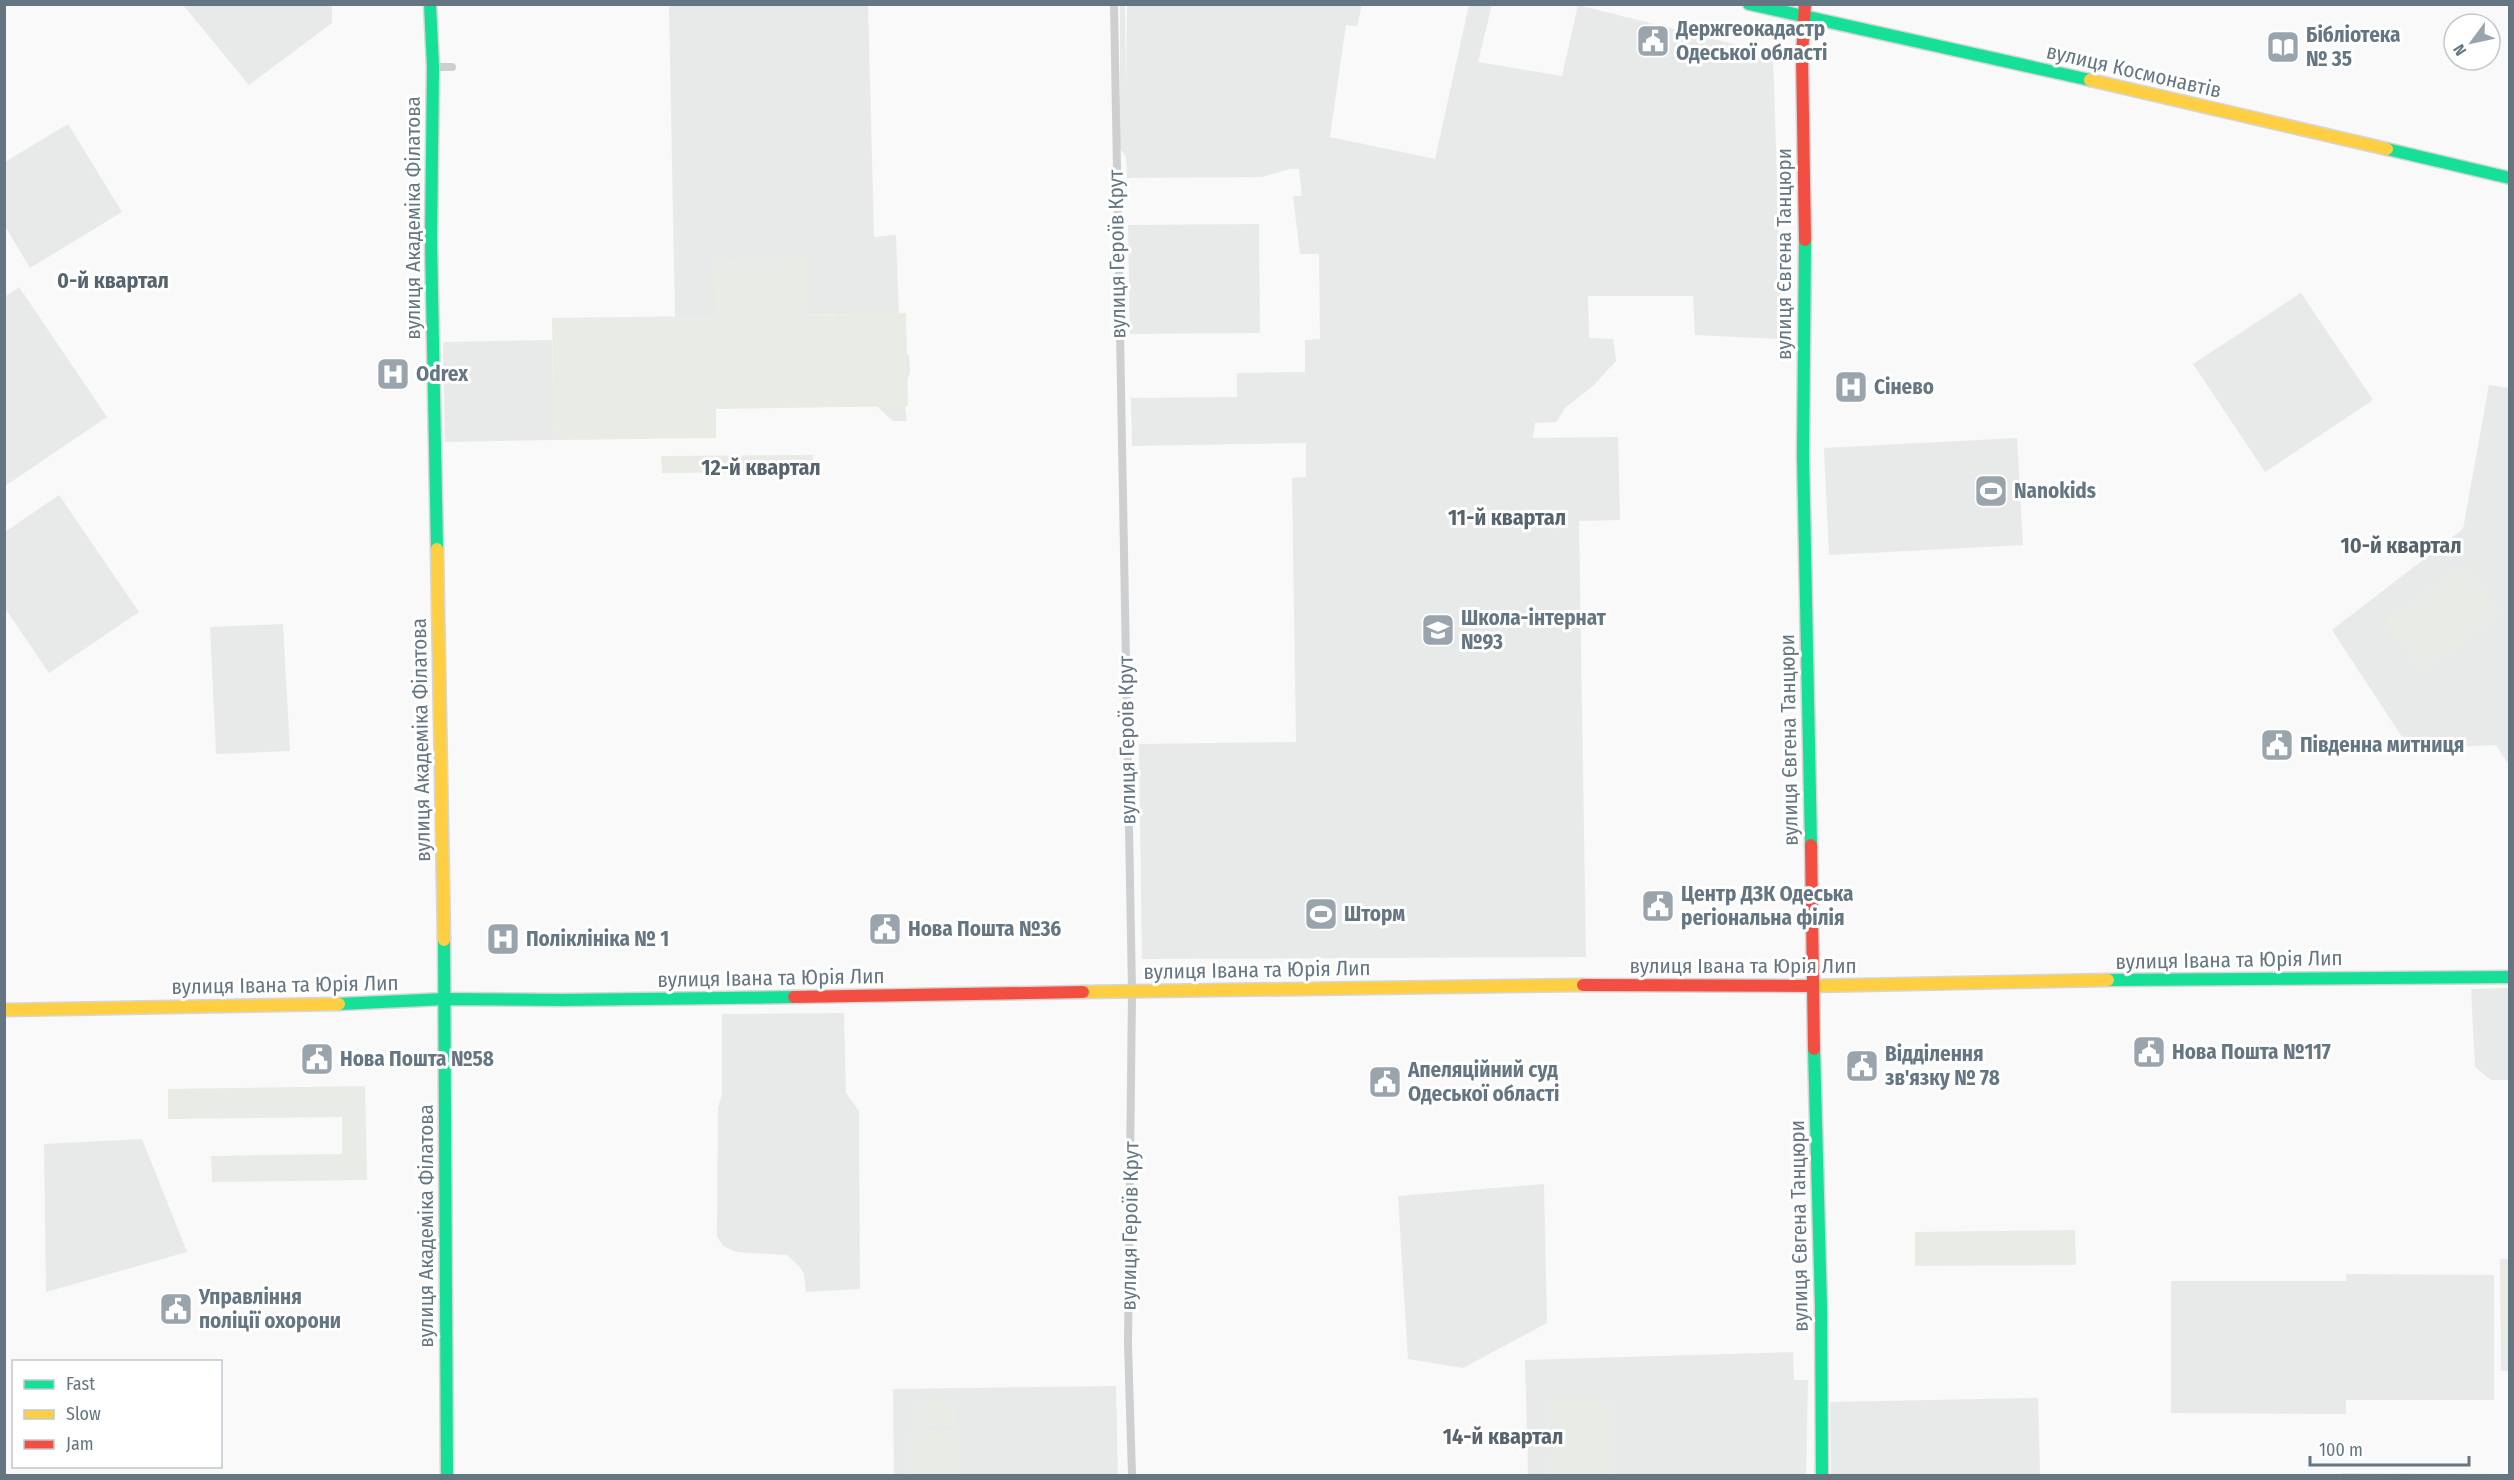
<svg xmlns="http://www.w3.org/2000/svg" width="2514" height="1480" font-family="'Fira Sans Condensed',sans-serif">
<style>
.built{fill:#e8e9e9}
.green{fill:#e8ebe6}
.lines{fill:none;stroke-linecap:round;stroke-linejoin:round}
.fast-casing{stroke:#d5d6d7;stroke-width:15}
.slow-casing{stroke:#d5d6d7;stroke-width:15}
.jam-casing{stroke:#d5d6d7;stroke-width:15}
.street{stroke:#cecfd0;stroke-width:8}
.fast{stroke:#16e098;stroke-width:12}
.slow{stroke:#ffcf43;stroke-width:12}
.jam{stroke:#f24e42;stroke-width:12}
.labels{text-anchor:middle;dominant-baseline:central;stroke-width:6;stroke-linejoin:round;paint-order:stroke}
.poi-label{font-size:21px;font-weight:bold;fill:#657683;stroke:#fff;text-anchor:start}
.street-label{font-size:21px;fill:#657683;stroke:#fff}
.neighbourhood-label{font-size:22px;font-weight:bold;fill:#57646e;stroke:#fff}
</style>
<rect width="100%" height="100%" fill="#f9f9f9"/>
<g class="built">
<polygon points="183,5 332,5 332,23 249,85"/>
<polygon points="669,5 868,5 874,237 896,235 900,343 909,356 910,372 903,391 907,421 893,421 861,392 853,314 675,317"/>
<polygon points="1120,5 1125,5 1126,89 1127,5 1362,5 1357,26 1346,25 1330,137 1435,159 1469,5 1492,5 1478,62 1562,76 1578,5 1773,54 1782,339 1695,335 1693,296 1588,296 1589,338 1613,339 1616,361 1593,386 1566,407 1556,422 1535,423 1533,438 1618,437 1620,520 1579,521 1586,957 1142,959 1139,744 1296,742 1292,478 1306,477 1306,443 1132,446 1131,398 1237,397 1237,373 1305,372 1305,340 1320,339 1319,254 1300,254 1293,196 1302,196 1299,169 1290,169 1262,177 1127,178 1126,157 1120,148"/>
<polygon points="68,124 122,212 30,268 5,226 5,162"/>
<polygon points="1259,224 1260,333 1130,334 1128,225"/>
<polygon points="19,287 107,417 5,486 5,297"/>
<polygon points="2301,293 2373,400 2265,472 2193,364"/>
<polygon points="552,340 554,440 445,442 443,342"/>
<polygon points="2489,385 2509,388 2509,765 2496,745 2410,749 2332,630 2463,529"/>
<polygon points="2017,438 2023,545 1829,555 1824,448"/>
<polygon points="59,495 139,612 49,673 5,608 5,532"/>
<polygon points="283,624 290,751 216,754 210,627"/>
<polygon points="2509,988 2509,1080 2491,1080 2475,1067 2471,989"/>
<polygon points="844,1013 846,1093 859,1111 860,1289 806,1292 804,1274 799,1266 787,1255 736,1252 723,1246 717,1236 718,1107 722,1095 722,1014"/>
<polygon points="142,1139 187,1252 46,1292 44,1144"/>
<polygon points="1544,1184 1547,1323 1463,1368 1408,1359 1398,1196"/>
<polygon points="2346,1274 2494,1275 2494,1400 2346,1400 2346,1414 2171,1413 2171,1281 2346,1281"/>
<polygon points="1793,1352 1794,1380 1808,1380 1806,1475 1528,1475 1525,1360"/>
<polygon points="1116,1386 1118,1475 894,1475 893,1389"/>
<polygon points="2038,1398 2040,1475 1831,1475 1830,1402"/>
<polygon points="2341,1473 2509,1474 2510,1475 2341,1476"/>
</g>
<g class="green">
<polygon points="806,257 808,315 906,313 908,406 716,409 716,438 554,440 552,318 715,316 714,259"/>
<polygon points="813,455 813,472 662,473 661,456"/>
<polygon points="2465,564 2501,615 2421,673 2385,621"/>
<polygon points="365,1086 367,1180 212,1182 211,1156 342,1154 342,1117 168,1119 168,1089"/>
<polygon points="2075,1230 2076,1265 1915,1266 1915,1232"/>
<polygon points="2500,1259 2509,1259 2509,1371 2501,1371"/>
<polygon points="1610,1401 1611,1475 1551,1475 1550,1402"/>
<polygon points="913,1403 955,1403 955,1425 913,1426"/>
<polygon points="909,1430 959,1430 959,1475 910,1475"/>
</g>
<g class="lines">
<g class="fast-casing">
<g id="fast">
<polyline points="430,4 433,67 431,241 437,549"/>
<polyline points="1749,4 2090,80"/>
<polyline points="2387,149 2510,178"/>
<polyline points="1805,240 1803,455 1811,845"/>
<polyline points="444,940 447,1476"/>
<polyline points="2108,980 2510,977"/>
<polyline points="339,1004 445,999 561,1000 794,997"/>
<polyline points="1814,1049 1821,1306 1822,1476"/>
</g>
</g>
<g class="slow-casing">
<g id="slow">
<polyline points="2090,80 2387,149"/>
<polyline points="437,549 444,940"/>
<polyline points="1810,986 2108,980"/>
<polyline points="1083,992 1583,985"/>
<polyline points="4,1010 339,1004"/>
</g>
</g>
<g class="jam-casing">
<g id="jam">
<polyline points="1805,240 1802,56 1805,4"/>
<polyline points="1811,845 1814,1049"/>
<polyline points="1583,985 1810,986"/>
<polyline points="794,997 1083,992"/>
</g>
</g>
<g class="street">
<polyline points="1114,4 1132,991 1128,1344 1132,1476"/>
<polyline points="433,67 452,67"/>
</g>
<use href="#fast" class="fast"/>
<use href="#slow" class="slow"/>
<use href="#jam" class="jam"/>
</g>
<defs>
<g id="civic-square" transform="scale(1.725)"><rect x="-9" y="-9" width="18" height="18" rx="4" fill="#99a4ac" stroke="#fff"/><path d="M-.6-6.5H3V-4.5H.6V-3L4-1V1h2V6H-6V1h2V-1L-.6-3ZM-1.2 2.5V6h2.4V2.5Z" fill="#fff"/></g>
<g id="library-square" transform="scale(1.725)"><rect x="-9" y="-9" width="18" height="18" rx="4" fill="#99a4ac" stroke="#fff"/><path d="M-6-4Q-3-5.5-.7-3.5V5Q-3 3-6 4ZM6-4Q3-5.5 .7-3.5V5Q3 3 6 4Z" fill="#fff"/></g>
<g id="hospital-square" transform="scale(1.725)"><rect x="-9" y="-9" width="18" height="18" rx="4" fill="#99a4ac" stroke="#fff"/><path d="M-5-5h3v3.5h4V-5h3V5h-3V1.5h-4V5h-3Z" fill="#fff"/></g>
<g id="stadium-square" transform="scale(1.725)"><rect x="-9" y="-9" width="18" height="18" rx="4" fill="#99a4ac" stroke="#fff"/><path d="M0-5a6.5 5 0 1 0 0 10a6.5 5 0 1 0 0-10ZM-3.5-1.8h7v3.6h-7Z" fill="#fff"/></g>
<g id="school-square" transform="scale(1.725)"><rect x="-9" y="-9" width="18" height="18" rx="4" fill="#99a4ac" stroke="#fff"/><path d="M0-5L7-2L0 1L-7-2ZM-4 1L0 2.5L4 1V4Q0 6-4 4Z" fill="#fff"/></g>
</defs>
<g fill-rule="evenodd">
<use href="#civic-square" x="1653" y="41"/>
<use href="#library-square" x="2283" y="47"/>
<use href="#hospital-square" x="393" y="374"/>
<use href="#hospital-square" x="1851" y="387"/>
<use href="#stadium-square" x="1991" y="491"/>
<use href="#school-square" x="1438" y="630"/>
<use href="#civic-square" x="2277" y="745"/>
<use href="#civic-square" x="1658" y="906"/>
<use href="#stadium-square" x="1321" y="914"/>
<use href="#civic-square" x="885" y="929"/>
<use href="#hospital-square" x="503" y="939"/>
<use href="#civic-square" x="2149" y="1052"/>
<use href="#civic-square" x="317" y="1059"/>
<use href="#civic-square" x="1862" y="1066"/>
<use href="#civic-square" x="1385" y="1082"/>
<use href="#civic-square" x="176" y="1309"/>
</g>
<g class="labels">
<g class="poi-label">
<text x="1676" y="29">Держгеокадастр<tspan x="1676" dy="24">Одеської області</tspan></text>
<text x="2306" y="35">Бібліотека<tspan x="2306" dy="24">№ 35</tspan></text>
<text x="416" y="374">Odrex</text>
<text x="1874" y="387">Сінево</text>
<text x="2014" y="491">Nanokids</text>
<text x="1461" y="618">Школа-інтернат<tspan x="1461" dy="24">№93</tspan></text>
<text x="2300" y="745">Південна митниця</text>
<text x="1681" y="894">Центр ДЗК Одеська<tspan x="1681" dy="24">регіональна філія</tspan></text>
<text x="1344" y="914">Шторм</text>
<text x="908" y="929">Нова Пошта №36</text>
<text x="526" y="939">Поліклініка № 1</text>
<text x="2172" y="1052">Нова Пошта №117</text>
<text x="1885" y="1054">Відділення<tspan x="1885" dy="24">зв'язку № 78</tspan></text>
<text x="340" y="1059">Нова Пошта №58</text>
<text x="1408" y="1070">Апеляційний суд<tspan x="1408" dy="24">Одеської області</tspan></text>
<text x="199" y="1297">Управління<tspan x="199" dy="24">поліції охорони</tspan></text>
</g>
<g class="street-label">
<text transform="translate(2134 71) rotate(13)">вулиця Космонавтів</text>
<text transform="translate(413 218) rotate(-90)">вулиця Академіка Філатова</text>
<text transform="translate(1117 254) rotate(-91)">вулиця Героїв Крут</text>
<text transform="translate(1784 254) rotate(-90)">вулиця Євгена Танцюри</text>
<text transform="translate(421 740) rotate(-91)">вулиця Академіка Філатова</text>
<text transform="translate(1127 740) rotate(-91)">вулиця Героїв Крут</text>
<text transform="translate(1789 740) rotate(-91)">вулиця Євгена Танцюри</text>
<text transform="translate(2229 960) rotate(-1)">вулиця Івана та Юрія Лип</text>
<text x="1743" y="966">вулиця Івана та Юрія Лип</text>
<text transform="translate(1257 970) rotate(-1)">вулиця Івана та Юрія Лип</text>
<text transform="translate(771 978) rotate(-1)">вулиця Івана та Юрія Лип</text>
<text transform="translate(285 985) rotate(-1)">вулиця Івана та Юрія Лип</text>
<text transform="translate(426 1226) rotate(-90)">вулиця Академіка Філатова</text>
<text transform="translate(1130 1226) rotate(-89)">вулиця Героїв Крут</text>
<text transform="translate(1799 1226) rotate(-91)">вулиця Євгена Танцюри</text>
</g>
<g class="neighbourhood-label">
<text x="113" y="280">0-й квартал</text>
<text x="761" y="467">12-й квартал</text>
<text x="1507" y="517">11-й квартал</text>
<text x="2401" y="545">10-й квартал</text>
<text x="1503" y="1436">14-й квартал</text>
</g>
</g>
<rect width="2514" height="1480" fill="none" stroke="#657683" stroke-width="12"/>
<rect x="12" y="1360" width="210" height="108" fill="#ffffff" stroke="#c1c8cd" stroke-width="1.5"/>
<rect x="24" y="1380" width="30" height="9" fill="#16e098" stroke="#c1c8cd" stroke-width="1.5"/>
<text x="66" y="1390" font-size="18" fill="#657683">Fast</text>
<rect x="24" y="1410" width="30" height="9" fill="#ffcf43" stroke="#c1c8cd" stroke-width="1.5"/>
<text x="66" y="1420" font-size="18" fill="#657683">Slow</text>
<rect x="24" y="1440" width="30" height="9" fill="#f24e42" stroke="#c1c8cd" stroke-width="1.5"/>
<text x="66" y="1450" font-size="18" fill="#657683">Jam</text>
<g transform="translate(2472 42) rotate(237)"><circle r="28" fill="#ffffff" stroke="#c1c8cd" stroke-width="1.5"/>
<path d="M0-4.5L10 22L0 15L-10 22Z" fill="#99a4ac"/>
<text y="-9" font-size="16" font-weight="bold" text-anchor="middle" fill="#657683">N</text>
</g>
<path d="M2310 1456v9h159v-9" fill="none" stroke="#657683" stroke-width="3"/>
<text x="2319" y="1456" font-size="18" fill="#657683" stroke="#ffffff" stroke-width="4.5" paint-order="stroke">100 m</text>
</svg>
